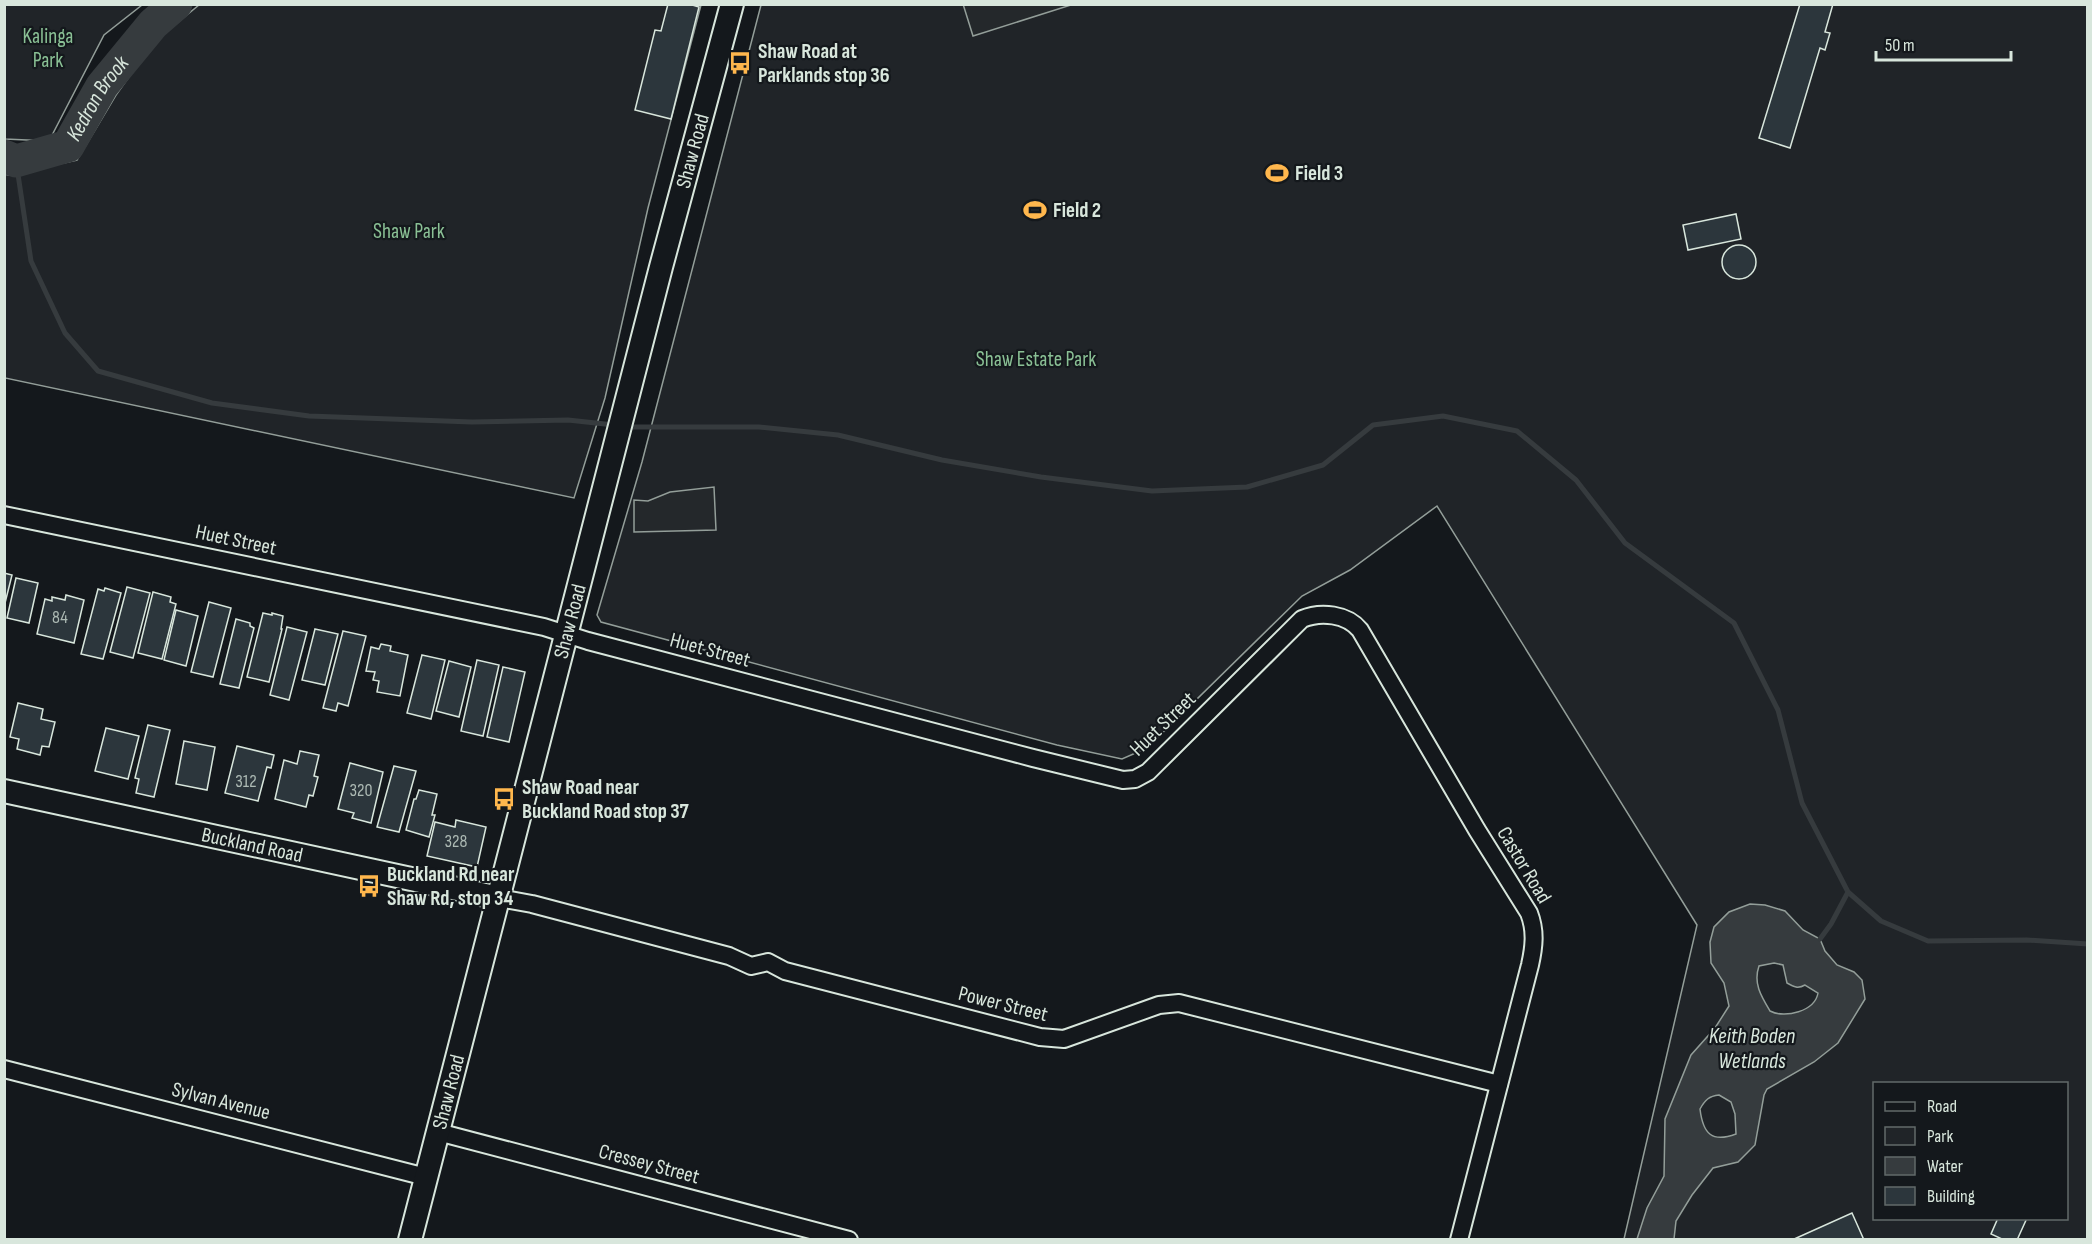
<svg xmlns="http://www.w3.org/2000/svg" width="2092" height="1244" font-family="'Sofia Sans Condensed',sans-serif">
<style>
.green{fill:#202428;stroke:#939e99;stroke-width:1.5;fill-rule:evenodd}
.parking{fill:#24282b;stroke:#939e99;stroke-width:1.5}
.water{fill:#363b3e;stroke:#939e99;stroke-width:1.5;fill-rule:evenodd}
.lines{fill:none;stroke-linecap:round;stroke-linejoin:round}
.stream{stroke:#363b3e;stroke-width:5}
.river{stroke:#363b3e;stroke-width:33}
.building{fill:#2c363c;stroke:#d8e6dc;stroke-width:1.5}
.street-casing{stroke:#d8e6dc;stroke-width:20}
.secondary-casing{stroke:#d8e6dc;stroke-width:26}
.street{stroke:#14181c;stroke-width:16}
.secondary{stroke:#14181c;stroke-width:22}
.labels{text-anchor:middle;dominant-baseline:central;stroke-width:4.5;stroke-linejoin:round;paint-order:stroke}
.number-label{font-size:18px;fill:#adbab4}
.park-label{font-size:21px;fill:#8ac095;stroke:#14181c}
.poi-label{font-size:21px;font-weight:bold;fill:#d8e6dc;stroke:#14181c;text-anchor:start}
.street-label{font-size:21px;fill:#d8e6dc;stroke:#14181c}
.water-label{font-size:22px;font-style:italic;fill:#d8e6dc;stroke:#14181c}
</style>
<rect width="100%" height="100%" fill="#14181c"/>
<g class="green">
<polygon points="5,4 142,5 104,35 49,141 5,139"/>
<polygon points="199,5 701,5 648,208 605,398 574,498 5,378 4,174 9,175 77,160 116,95 154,42"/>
<path d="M761,5H2087V1239H1624L1697,925L1437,506L1350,570L1302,596L1147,748L1122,759L1057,745L601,622L597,615L642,462ZM1874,1084H2066V1218H1874Z"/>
</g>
<g class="parking">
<polygon points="963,4 1071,4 1071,5 973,36"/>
<polygon points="714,487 716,530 634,532 634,500 648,501 670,492"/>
</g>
<path class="water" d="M1750,904L1765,905L1785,911L1803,930L1820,939L1825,951L1837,965L1854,972L1862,980L1865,999L1838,1043L1814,1062L1767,1089L1764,1095L1755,1145L1738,1162L1713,1168L1692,1195L1676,1221L1674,1239H1637L1647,1208L1664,1176L1665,1119L1691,1055L1715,1028L1729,1006L1724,983L1711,963L1710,942L1714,927L1729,912ZM1774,963L1783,965L1787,983C1794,987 1798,989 1805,985L1818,993C1815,1011 1785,1019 1770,1011C1761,996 1753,983 1759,966ZM1719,1095L1731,1102L1735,1114L1736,1134C1712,1143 1703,1134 1700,1109C1705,1100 1709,1096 1719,1095Z"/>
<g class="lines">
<g class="stream">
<polyline points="16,161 31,261 65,333 98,371 212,403 309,416 472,422 568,420 614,425"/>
<polyline points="626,427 759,427 838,435 942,460 1041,477 1152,491 1247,487 1323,465 1373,425 1443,416 1517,431 1576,480 1625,543 1734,623 1778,710 1802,803 1848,892 1881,921 1928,941 2027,940 2088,944"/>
<polyline points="1820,939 1831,924 1848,892"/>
</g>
<path class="river" id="s1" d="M4,156L16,161L68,146L102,86L153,24L176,4"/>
</g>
<g class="building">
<polygon points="668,4 689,4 699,7 671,119 635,110 655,30 661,31"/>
<polygon points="1800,4 1833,4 1825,32 1830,33 1825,50 1820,48 1790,148 1759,138"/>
<polygon points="1736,214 1741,239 1688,250 1683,225"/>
<circle cx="1739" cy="262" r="17"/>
<polygon points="4,573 12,575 4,607"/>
<polygon points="16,578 38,583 29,623 7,618"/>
<polygon points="127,587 150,593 133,658 110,652"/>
<polygon points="105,588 121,593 103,659 81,654 98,589 104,591"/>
<polygon points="153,592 171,597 170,602 176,604 162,659 138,653"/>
<polygon points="66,595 84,600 74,643 37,634 45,599 52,601 52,597 65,600"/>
<polygon points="209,602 231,608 213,677 191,672"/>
<polygon points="176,610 198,616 186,666 164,660"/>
<polygon points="263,613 272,615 272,613 283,616 281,629 282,629 269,682 247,677"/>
<polygon points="236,619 250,623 250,626 254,628 239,688 220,684"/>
<polygon points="287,627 307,632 289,700 270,695"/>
<polygon points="315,629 338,634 325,685 302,680"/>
<polygon points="343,631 366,636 348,706 338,703 336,711 323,708"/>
<polygon points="381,644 391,646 390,651 408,655 400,696 377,692 379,681 373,680 375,672 366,671 371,647 379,649"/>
<polygon points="422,655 445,660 431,719 407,713"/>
<polygon points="477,660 499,665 483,736 461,731"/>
<polygon points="449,661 471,667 459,717 436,711"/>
<polygon points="503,667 525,672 509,742 487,737"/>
<polygon points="18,703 43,709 41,719 55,722 49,747 42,746 40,755 17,749 19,739 10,737"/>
<polygon points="148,725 170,730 154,797 136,793 139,779 135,778"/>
<polygon points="106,728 139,736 128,779 95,771"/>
<polygon points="184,741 215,747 207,790 176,784"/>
<polygon points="237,746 274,755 271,768 267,767 258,801 225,793"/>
<polygon points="300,751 319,755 314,776 318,777 313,796 309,795 306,807 275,799 284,760 297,764"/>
<polygon points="350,763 383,772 371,823 352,818 354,813 338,809"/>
<polygon points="394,766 416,771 399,832 377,827"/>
<polygon points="419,790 437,794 432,815 435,815 429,837 406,830 414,799 416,799"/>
<polygon points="456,820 486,827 477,867 427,856 435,822 455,827"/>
<polygon points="1852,1213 1864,1240 1792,1240"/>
<polygon points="1998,1218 2027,1218 2017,1240 2004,1240 1991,1234"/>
</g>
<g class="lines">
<g class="street-casing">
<g id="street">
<path d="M4,515L544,627L588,641L1033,758L1123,780L1135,779L1148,772L1302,619C1321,611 1347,614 1360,630L1477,830L1529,913C1536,931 1534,947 1530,965L1459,1240"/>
<polyline points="499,898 532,904 729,956 751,966 768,962 785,971 1040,1037 1064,1039 1159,1005 1179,1003 1499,1084"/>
<polyline points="4,1069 426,1177"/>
<polyline points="438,1132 849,1240"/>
</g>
</g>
<g class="secondary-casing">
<g id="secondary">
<path id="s2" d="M4,791L499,898"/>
<path id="s3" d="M410,1240L661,267L732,4"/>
</g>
</g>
<use href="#street" class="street"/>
<use href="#secondary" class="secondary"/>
</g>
<defs>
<g id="bus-bare" transform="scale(1.8)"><path d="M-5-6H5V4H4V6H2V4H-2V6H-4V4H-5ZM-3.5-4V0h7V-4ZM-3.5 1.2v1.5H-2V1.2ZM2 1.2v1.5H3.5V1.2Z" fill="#ffb74d" stroke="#14181c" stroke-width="2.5" paint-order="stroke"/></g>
<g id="stadium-bare" transform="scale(1.8)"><path d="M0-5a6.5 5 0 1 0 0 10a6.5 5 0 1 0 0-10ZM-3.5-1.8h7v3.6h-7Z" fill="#ffb74d" stroke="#14181c" stroke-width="2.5" paint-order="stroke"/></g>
</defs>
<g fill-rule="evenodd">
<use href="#bus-bare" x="740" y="63"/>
<use href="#stadium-bare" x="1277" y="173"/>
<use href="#stadium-bare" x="1035" y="210"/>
<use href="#bus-bare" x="504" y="799"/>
<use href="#bus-bare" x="369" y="886"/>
</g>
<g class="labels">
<g class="number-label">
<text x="60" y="617">84</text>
<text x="246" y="781">312</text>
<text x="361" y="790">320</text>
<text x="456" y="841">328</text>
</g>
<g class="park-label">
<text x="48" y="36">Kalinga<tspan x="48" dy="24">Park</tspan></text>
<text x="409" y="231">Shaw Park</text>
<text x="1036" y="359">Shaw Estate Park</text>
</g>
<g class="poi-label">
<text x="758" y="51">Shaw Road at<tspan x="758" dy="24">Parklands stop 36</tspan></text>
<text x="1295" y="173">Field 3</text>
<text x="1053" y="210">Field 2</text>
<text x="522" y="787">Shaw Road near<tspan x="522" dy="24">Buckland Road stop 37</tspan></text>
<text x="387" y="874">Buckland Rd near<tspan x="387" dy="24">Shaw Rd, stop 34</tspan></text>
</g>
<g class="street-label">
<text stroke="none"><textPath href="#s3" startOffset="1125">Shaw Road</textPath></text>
<text transform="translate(236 540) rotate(12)">Huet Street</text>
<text stroke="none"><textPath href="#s3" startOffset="639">Shaw Road</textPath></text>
<text transform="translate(710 650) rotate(15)">Huet Street</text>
<text transform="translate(1163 724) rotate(-44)">Huet Street</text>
<text stroke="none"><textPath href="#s2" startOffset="254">Buckland Road</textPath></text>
<text transform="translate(1524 865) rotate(59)">Castor Road</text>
<text transform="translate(1003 1004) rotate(14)">Power Street</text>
<text stroke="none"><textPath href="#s3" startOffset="153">Shaw Road</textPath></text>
<text transform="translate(221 1101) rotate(14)">Sylvan Avenue</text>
<text transform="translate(649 1164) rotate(15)">Cressey Street</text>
</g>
<g class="water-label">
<text stroke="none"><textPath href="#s1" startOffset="123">Kedron Brook</textPath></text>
<text x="1752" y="1036">Keith Boden<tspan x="1752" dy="25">Wetlands</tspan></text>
</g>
</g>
<rect width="2092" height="1244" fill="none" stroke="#d8e6dc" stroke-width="12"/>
<rect x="1873" y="1082" width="195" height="138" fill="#14181c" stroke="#626a69" stroke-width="1.5"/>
<rect x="1885" y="1102" width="30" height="9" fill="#14181c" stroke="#626a69" stroke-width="1.5"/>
<text x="1927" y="1112" font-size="18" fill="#d8e6dc">Road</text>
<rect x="1885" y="1127" width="30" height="18" fill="#202428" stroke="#626a69" stroke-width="1.5"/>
<text x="1927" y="1142" font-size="18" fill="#d8e6dc">Park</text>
<rect x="1885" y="1157" width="30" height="18" fill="#363b3e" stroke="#626a69" stroke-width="1.5"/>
<text x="1927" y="1172" font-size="18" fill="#d8e6dc">Water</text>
<rect x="1885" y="1187" width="30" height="18" fill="#2c363c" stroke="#626a69" stroke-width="1.5"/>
<text x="1927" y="1202" font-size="18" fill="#d8e6dc">Building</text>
<path d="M1876 51v9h135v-9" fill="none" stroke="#d8e6dc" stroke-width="3"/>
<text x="1885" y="51" font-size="18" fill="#d8e6dc" stroke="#14181c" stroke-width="4.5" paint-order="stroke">50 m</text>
</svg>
